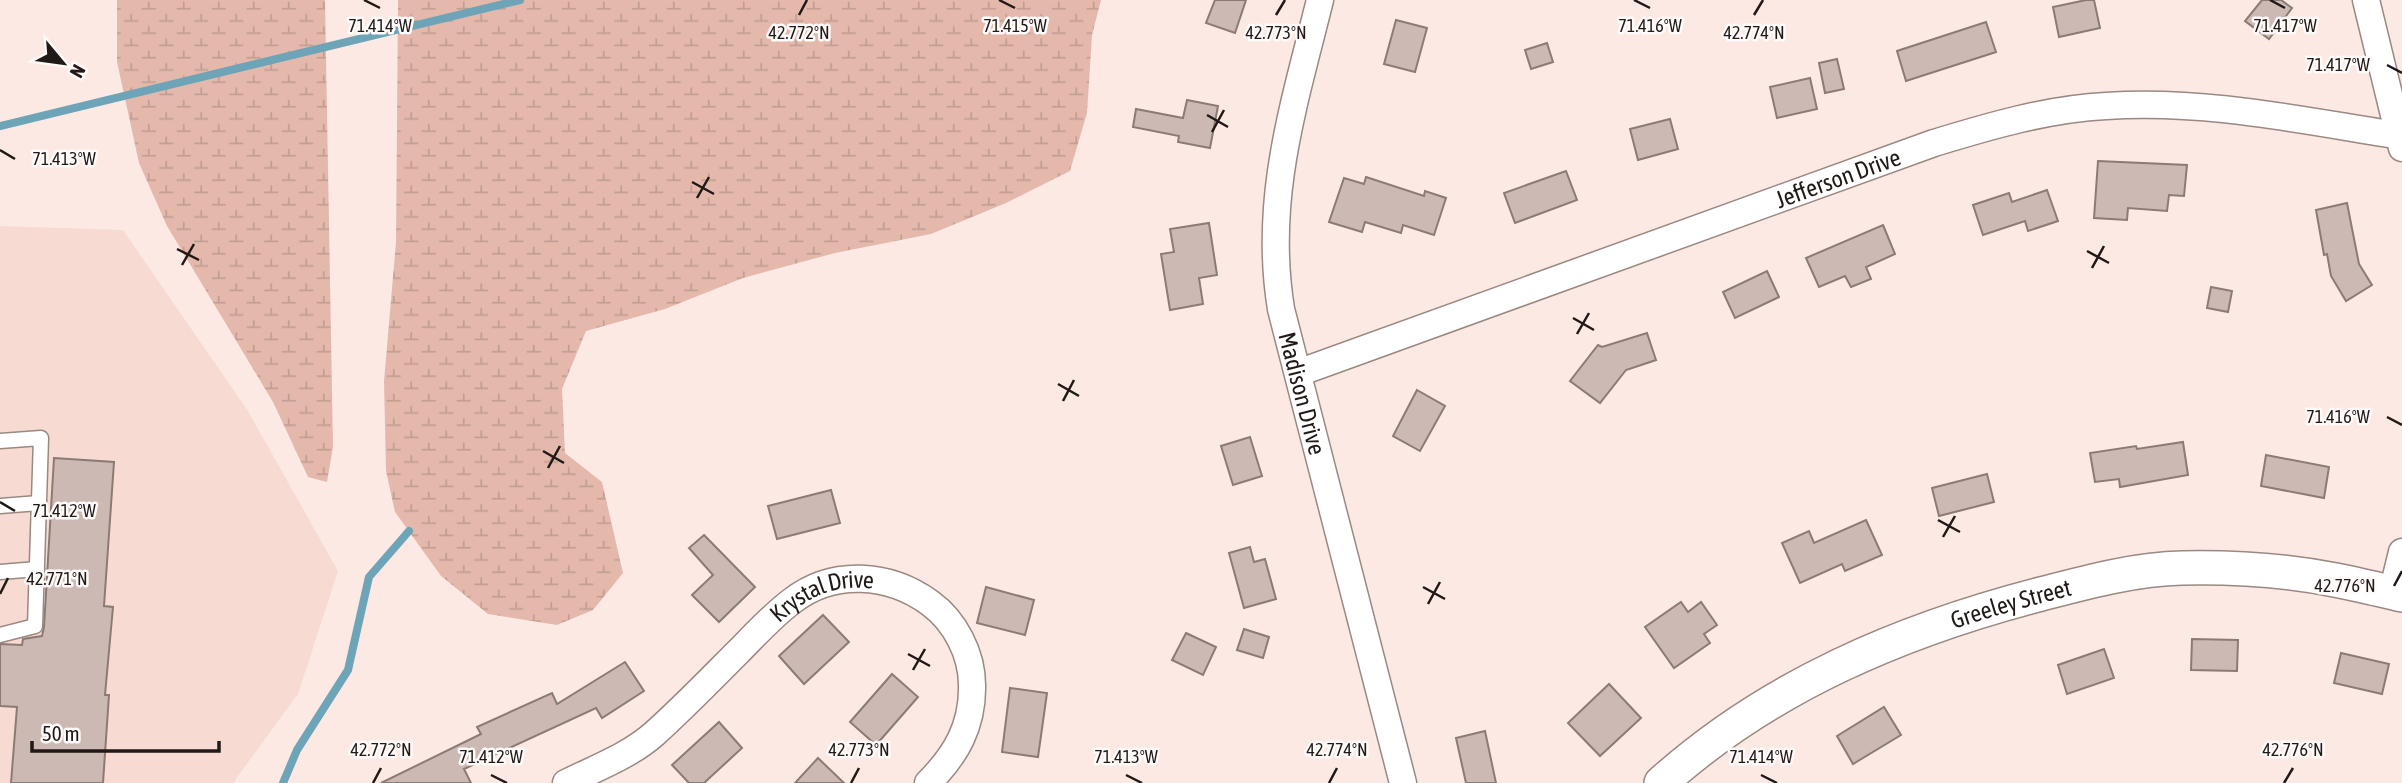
<svg xmlns="http://www.w3.org/2000/svg" width="2402" height="783" font-family="'Asap Condensed',sans-serif">
<style>
.built{fill:#f7dbd2}
.wetland{fill:url(#wetland-marsh)}
.lines{fill:none;stroke-linecap:round;stroke-linejoin:round}
.stream{stroke:#6ea4b7;stroke-width:8}
.building{fill:#cdb9b4;stroke:#8c7a75;stroke-width:2}
.service-casing{stroke:#9a8883;stroke-width:17}
.minor-casing{stroke:#9a8883;stroke-width:29}
.tertiary-casing{stroke:#9a8883;stroke-width:36}
.service{stroke:#fff;stroke-width:14}
.minor{stroke:#fff;stroke-width:26}
.tertiary{stroke:#fff;stroke-width:33}
.ticks{fill:none;stroke:#201917;stroke-width:2.5}
.labels{text-anchor:middle;dominant-baseline:central;stroke-width:5;stroke-linejoin:round;paint-order:stroke}
.street-label{font-size:24px;fill:#201917;stroke:#fefaf9}
.ticks-label{font-size:18px;text-anchor:middle;fill:#201917;stroke:#fefaf9;stroke-width:5;stroke-linejoin:round;paint-order:stroke}
</style>
<defs>
<pattern id="wetland-marsh" width="20" height="14" patternUnits="userSpaceOnUse" patternTransform="scale(1.75)"><rect width="20" height="14" fill="#e4b9ac"/><path d="M1 5h8M5 5V1M11 12h8M15 12V8" fill="none" stroke="#c39e93"/></pattern>
</defs>
<rect width="100%" height="100%" fill="#fde9e3"/>
<polygon class="built" points="0,226 123,230 248,411 338,571 298,694 233,783 0,783"/>
<g class="wetland">
<polygon points="117,0 325,0 333,447 327,482 308,477 273,402 167,226 139,163 117,62"/>
<polygon points="398,0 1101,0 1092,35 1087,113 1070,171 1006,203 931,234 835,253 743,278 665,309 586,331 562,389 565,453 602,482 623,573 593,610 557,625 488,614 441,576 395,512 386,471 384,381 396,242"/>
</g>
<g class="lines">
<g class="stream">
<polyline points="0,126 520,0"/>
<polyline points="283,783 297,750 348,670 369,577 409,531"/>
</g>
</g>
<g class="building">
<polygon points="1215,0 1246,0 1235,33 1206,23"/>
<polygon points="2086,0 2094,0 2100,28 2059,37 2053,7"/>
<polygon points="2262,0 2281,0 2292,8 2269,39 2245,21"/>
<polygon points="1396,20 1427,28 1415,72 1384,64"/>
<polygon points="1986,22 1996,52 1906,81 1897,51"/>
<polygon points="1547,43 1553,62 1531,69 1525,50"/>
<polygon points="1837,59 1844,89 1825,93 1819,63"/>
<polygon points="1810,78 1817,109 1777,118 1770,87"/>
<polygon points="1187,100 1218,106 1210,148 1178,142 1179,136 1133,127 1136,109 1183,118"/>
<polygon points="1670,119 1678,149 1638,160 1630,129"/>
<polygon points="2098,161 2187,165 2184,196 2169,195 2167,211 2128,208 2127,220 2094,218"/>
<polygon points="1566,171 1577,200 1515,223 1504,193"/>
<polygon points="1366,177 1424,196 1425,191 1446,198 1434,235 1403,225 1401,233 1365,222 1362,232 1329,222 1344,178 1364,184"/>
<polygon points="2047,190 2058,221 2028,231 2025,221 1983,235 1973,205 2009,193 2012,202"/>
<polygon points="2347,203 2359,264 2372,285 2346,301 2331,276 2327,254 2324,255 2316,210"/>
<polygon points="1209,223 1217,275 1199,278 1203,304 1170,310 1161,254 1174,252 1170,229"/>
<polygon points="1883,225 1895,254 1866,267 1871,279 1851,287 1845,276 1819,287 1806,258"/>
<polygon points="1767,271 1779,297 1735,318 1723,292"/>
<polygon points="2211,287 2232,291 2228,312 2207,308"/>
<polygon points="1647,333 1656,360 1626,370 1600,403 1570,381 1598,345 1602,347"/>
<polygon points="1417,390 1445,406 1420,451 1393,436"/>
<polygon points="1250,437 1262,476 1233,485 1221,446"/>
<polygon points="2183,442 2188,475 2120,487 2119,479 2095,482 2090,453 2136,446 2137,449"/>
<polygon points="2266,455 2329,467 2324,498 2261,486"/>
<polygon points="54,458 114,462 104,606 113,607 105,695 109,695 103,783 11,783 17,707 0,706 0,644 22,645 23,639 42,636 44,627"/>
<polygon points="1987,474 1994,502 1939,516 1932,488"/>
<polygon points="831,490 840,523 777,539 768,506"/>
<polygon points="1866,520 1882,555 1845,571 1842,564 1800,583 1782,543 1809,531 1814,543"/>
<polygon points="704,535 755,587 719,622 692,595 713,575 689,548"/>
<polygon points="1250,547 1254,562 1265,559 1276,599 1244,608 1229,553"/>
<polygon points="986,587 1034,600 1025,635 977,623"/>
<polygon points="1681,602 1688,612 1701,602 1717,625 1704,634 1710,643 1674,668 1645,627"/>
<polygon points="823,615 849,642 804,684 779,656"/>
<polygon points="1244,629 1269,637 1263,658 1237,650"/>
<polygon points="1186,633 1216,647 1203,675 1172,660"/>
<polygon points="2192,639 2238,640 2237,671 2191,670"/>
<polygon points="2104,649 2114,678 2067,694 2058,665"/>
<polygon points="2341,653 2389,664 2382,694 2334,683"/>
<polygon points="625,662 644,691 602,718 596,708 464,769 471,783 381,783 481,734 477,727 552,693 557,704"/>
<polygon points="892,674 918,697 876,745 850,722"/>
<polygon points="1609,684 1641,718 1600,756 1568,723"/>
<polygon points="1010,688 1047,693 1038,757 1002,752"/>
<polygon points="1884,707 1901,735 1853,764 1837,736"/>
<polygon points="719,722 742,748 704,783 689,783 672,765"/>
<polygon points="1485,731 1496,783 1466,783 1456,738"/>
<polygon points="818,758 844,783 795,783"/>
</g>
<g class="lines">
<g class="service-casing">
<g id="service">
<polyline points="0,441 41,438 35,626 0,635"/>
<polyline points="0,506 39,503"/>
<polyline points="0,572 37,569"/>
</g>
</g>
<g class="minor-casing">
<g id="minor">
<path id="s1" d="M1320,0C1294,105 1263,199 1281,309L1403,783"/>
<polyline points="2366,0 2402,148"/>
<path id="s2" d="M1298,373L1934,143C1990,126 2047,109 2106,106C2205,99 2304,121 2402,136"/>
<polyline points="2392,593 2402,552"/>
<path id="s3" d="M566,783C596,768 629,756 654,734C683,708 710,680 738,652C755,635 772,616 792,601C833,569 889,573 930,603C955,621 972,654 972,685C973,726 956,755 928,783"/>
</g>
</g>
<g class="tertiary-casing">
<g id="tertiary">
<path id="s4" d="M1661,783C1769,686 1902,630 2041,594C2087,582 2135,569 2182,568C2233,567 2285,570 2335,580C2357,584 2380,590 2402,595"/>
</g>
</g>
<use href="#service" class="service"/>
<use href="#minor" class="minor"/>
<use href="#tertiary" class="tertiary"/>
</g>
<path class="ticks" d="M364,0L380,8M999,0L1015,8M1634,0L1650,8M2270,0L2285,8M799,15L807,0M1276,15L1285,0M1754,15L1763,0M2387,65L2402,73M1207,115L1228,127M1212,132L1224,110M0,150L15,159M692,182L714,194M697,198L709,177M177,249L199,260M2087,251L2109,263M182,265L194,244M2092,268L2104,246M1573,318L1594,330M1577,334L1589,313M1058,384L1079,396M1063,401L1074,380M2387,417L2402,425M543,451L564,463M548,468L560,446M0,502L15,511M1938,520L1960,532M1943,537L1955,516M2394,586L2402,571M1423,587L1445,599M0,594L8,578M1428,604L1440,582M908,654L930,666M913,670L925,649M491,775L507,783M1126,775L1142,783M1761,775L1777,783M373,783L381,768M851,783L859,768M1329,783L1337,768M2284,783L2293,768"/>
<g class="labels">
<g class="street-label">
<text stroke="none"><textPath href="#s2" startOffset="574">Jefferson Drive</textPath></text>
<text stroke="none"><textPath href="#s1" startOffset="401">Madison Drive</textPath></text>
<text stroke="none"><textPath href="#s3" startOffset="324">Krystal Drive</textPath></text>
<text stroke="none"><textPath href="#s4" startOffset="397">Greeley Street</textPath></text>
</g>
</g>
<g class="ticks-label">
<text x="2285" y="32">71.417°W</text>
<text x="380" y="32">71.414°W</text>
<text x="1015" y="32">71.415°W</text>
<text x="1650" y="32">71.416°W</text>
<text x="799" y="39">42.772°N</text>
<text x="1276" y="39">42.773°N</text>
<text x="1754" y="39">42.774°N</text>
<text x="2338" y="71">71.417°W</text>
<text x="64" y="165">71.413°W</text>
<text x="2338" y="423">71.416°W</text>
<text x="64" y="517">71.412°W</text>
<text x="57" y="585">42.771°N</text>
<text x="2345" y="592">42.776°N</text>
<text x="381" y="756">42.772°N</text>
<text x="859" y="756">42.773°N</text>
<text x="1337" y="756">42.774°N</text>
<text x="2293" y="756">42.776°N</text>
<text x="491" y="763">71.412°W</text>
<text x="1126" y="763">71.413°W</text>
<text x="1761" y="763">71.414°W</text>
</g>
<g transform="translate(63 63) rotate(119)" stroke="#fefaf9" stroke-width="5" paint-order="stroke">
<path d="M0-5L12 26L0 18L-12 26Z" fill="#201917"/>
<text y="-10" font-size="19" font-weight="bold" text-anchor="middle" fill="#201917">N</text>
</g>
<path d="M32 741v10h187v-10" fill="none" stroke="#201917" stroke-width="3.5"/>
<text x="42" y="741" font-size="21" fill="#201917" stroke="#fefaf9" stroke-width="5" paint-order="stroke">50 m</text>
</svg>
